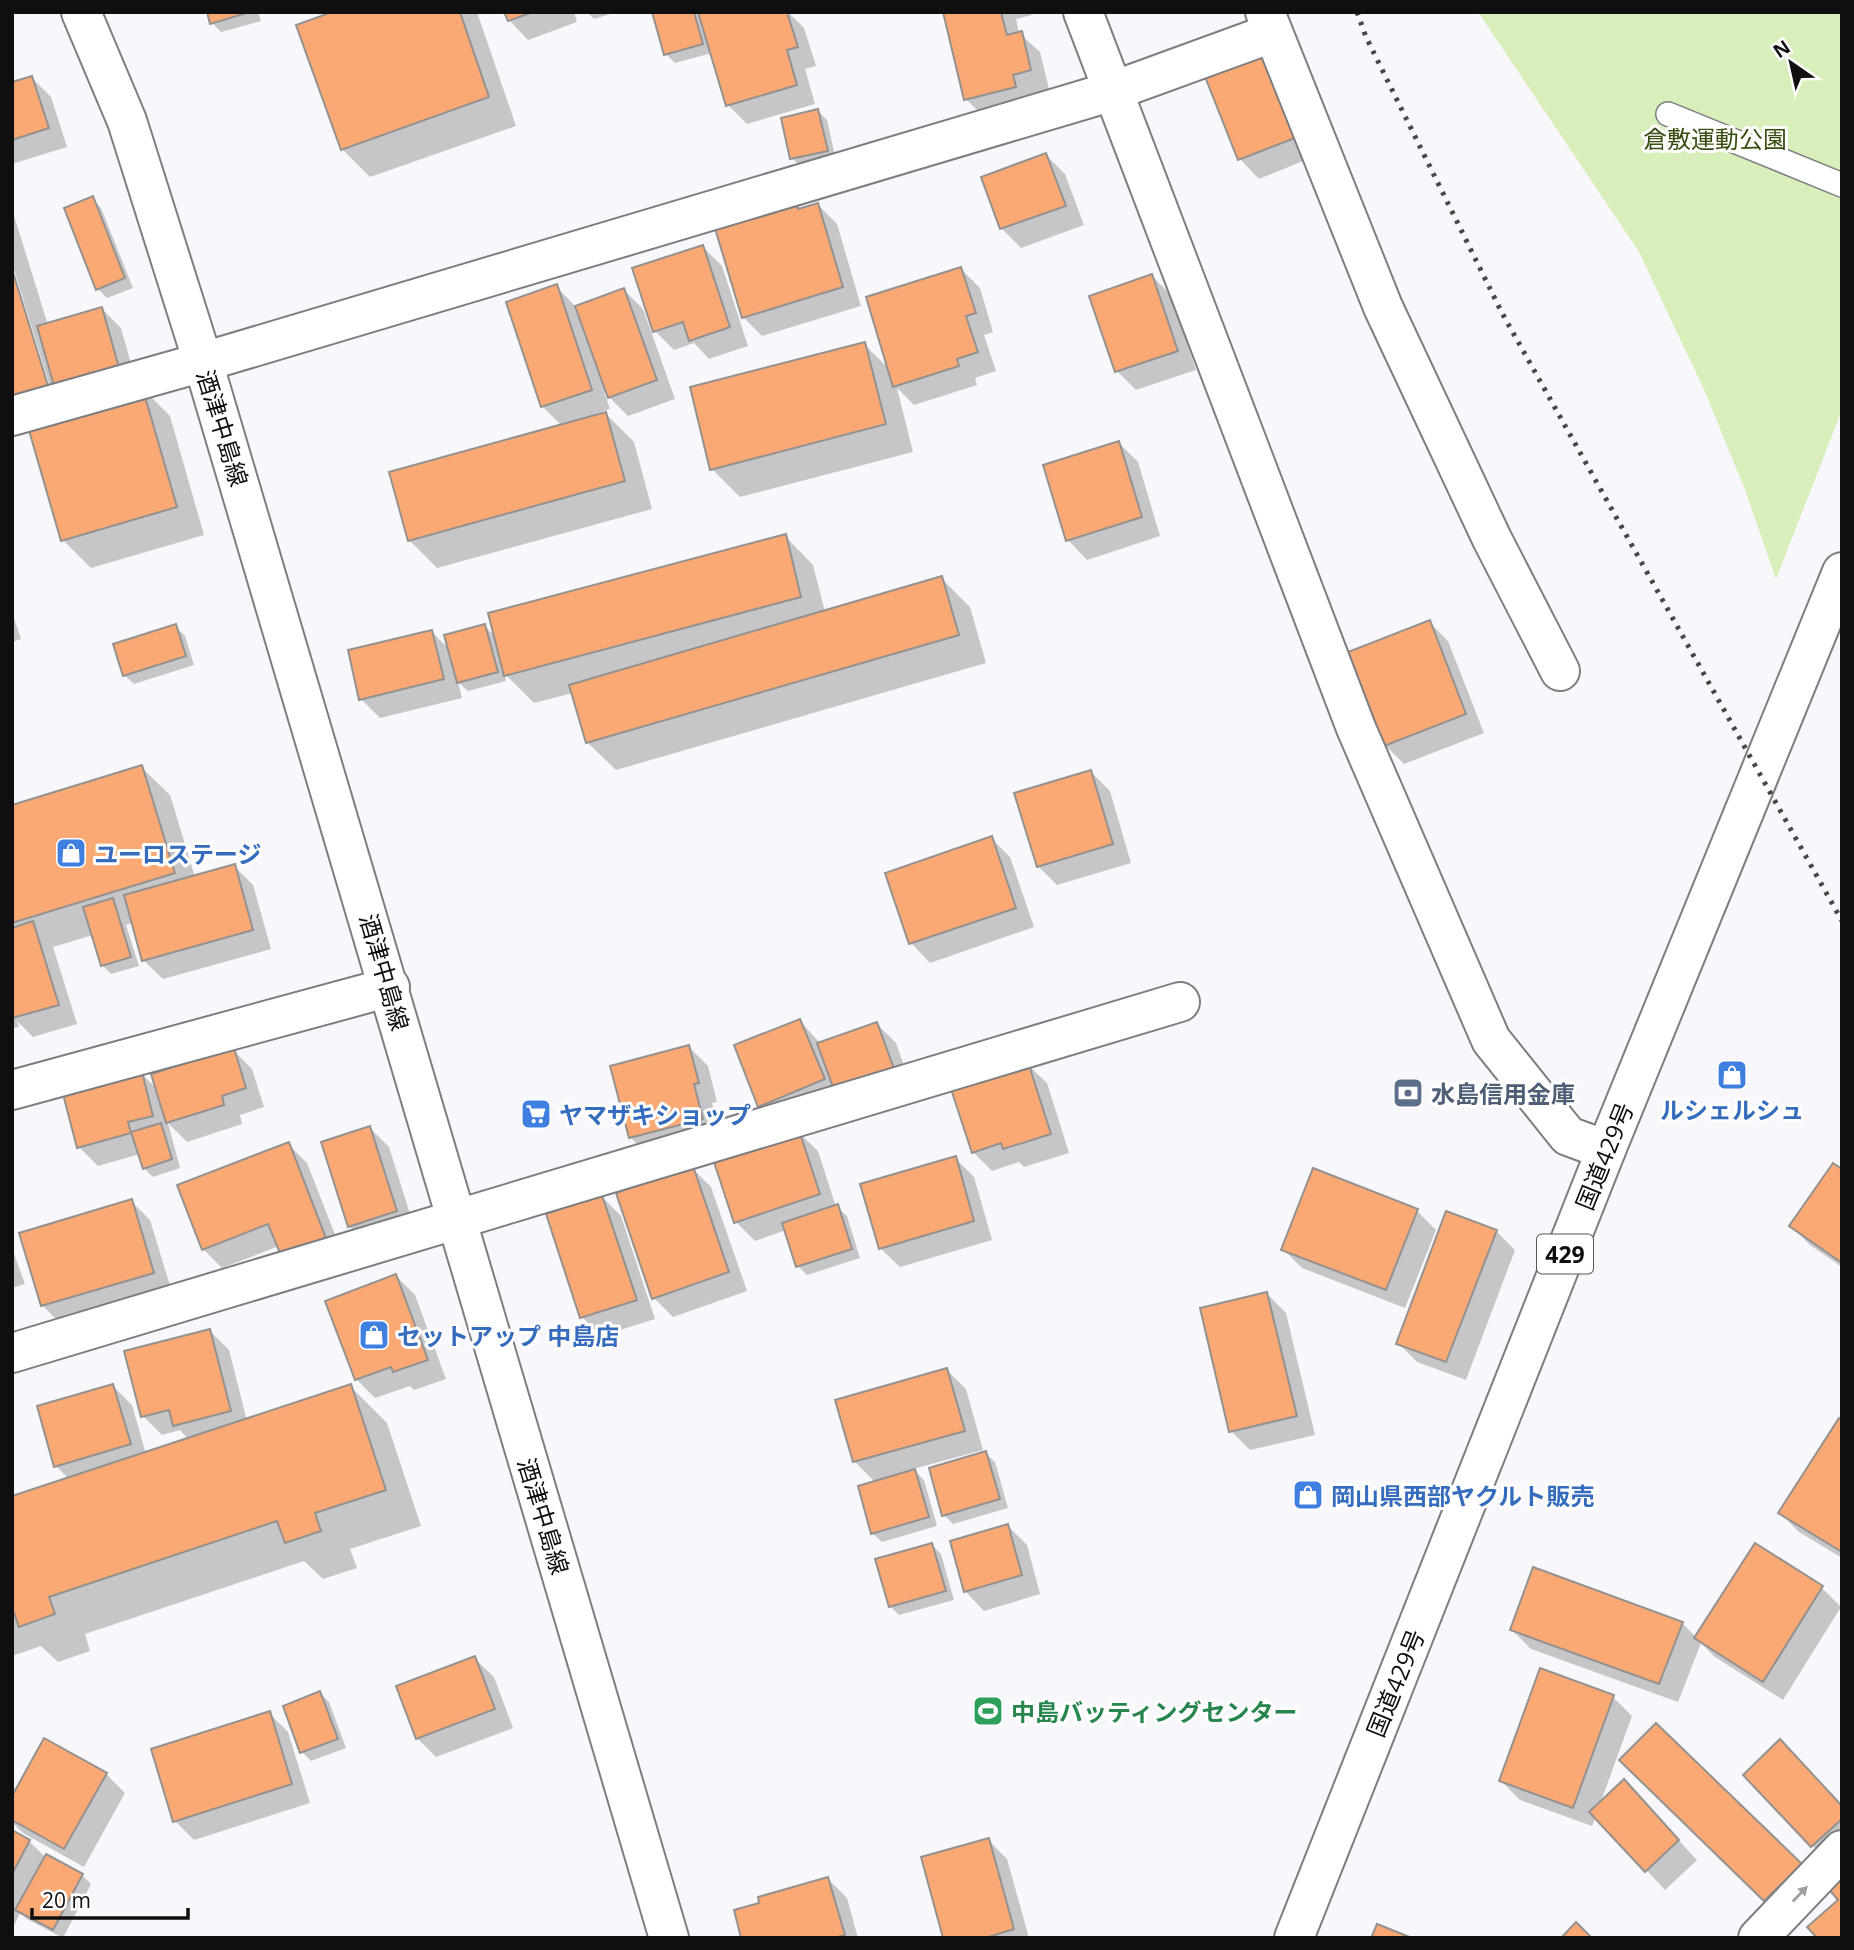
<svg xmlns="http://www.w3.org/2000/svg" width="1854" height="1950" font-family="'Open Sans','Noto Sans JP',sans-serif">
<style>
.green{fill:#d8eebb}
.shadow{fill:#0003;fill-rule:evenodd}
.building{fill:#faa974;stroke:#95918f;stroke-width:2}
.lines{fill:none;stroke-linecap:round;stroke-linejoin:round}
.service-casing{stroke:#7e7e82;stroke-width:26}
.minor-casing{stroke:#7e7e82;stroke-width:42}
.secondary-casing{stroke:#7e7e82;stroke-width:42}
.trunk-casing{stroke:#7e7e82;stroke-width:42}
.service{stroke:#fff;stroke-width:23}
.minor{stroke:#fff;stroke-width:38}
.secondary{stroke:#fff;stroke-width:38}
.trunk{stroke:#fff;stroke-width:38}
.rail{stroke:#474749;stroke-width:5;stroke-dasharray:3.5 7;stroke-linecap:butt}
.oneway{fill:#9f9f9f}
.labels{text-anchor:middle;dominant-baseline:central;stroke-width:6;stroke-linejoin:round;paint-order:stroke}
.shield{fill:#fff;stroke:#575758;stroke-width:2}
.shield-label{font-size:23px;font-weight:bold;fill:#0f0f10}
.park-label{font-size:24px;fill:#384d10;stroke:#fff}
.street-label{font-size:24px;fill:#0f0f10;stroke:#fff}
.shop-label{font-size:24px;font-weight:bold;fill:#366cbe;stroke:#fff;text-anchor:start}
.service-label{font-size:24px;font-weight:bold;fill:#4e5e75;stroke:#fff;text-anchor:start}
.leisure-label{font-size:24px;font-weight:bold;fill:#27864d;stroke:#fff;text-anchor:start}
</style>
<rect width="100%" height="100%" fill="#f8f8fc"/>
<polygon class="green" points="1478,12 1842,12 1842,410 1776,579 1745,490 1706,394 1639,252"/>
<g class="shadow">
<polygon points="209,12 258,12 261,21 221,32 212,23"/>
<polygon points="337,12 477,12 516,126 370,177 342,149"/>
<polygon points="506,12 574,12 577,22 528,40 509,20"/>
<polygon points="587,12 617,12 594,19"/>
<polygon points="654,12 788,12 804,28 816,66 805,69 815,104 747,124 728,105 712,53 675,63 666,54"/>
<polygon points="945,12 1031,12 1032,15 1016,19 1019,33 1040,52 1049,89 1031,94 1034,106 985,118 966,99"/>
<polygon points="1261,53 1313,157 1259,179 1240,159 1206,75"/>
<polygon points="32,78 51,97 67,147 12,164 12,84"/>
<polygon points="818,111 827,120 836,160 801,167 792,158"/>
<polygon points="1046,155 1065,174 1084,225 1021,248 1002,229 983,178"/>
<polygon points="92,198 101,208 133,288 107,298 98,289"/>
<polygon points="795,203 802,210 818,205 837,224 861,306 762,336 743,317"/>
<polygon points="12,209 48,325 102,309 121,328 138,389 142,388 170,416 204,535 91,568 63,540 31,431 12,437 12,275 50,398 53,397 12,263"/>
<polygon points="703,247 722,266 748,346 709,359 694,343 674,350 655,331"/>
<polygon points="961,269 980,288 993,332 984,335 996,371 975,378 977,385 914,405 897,388 913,452 740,497 712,469 864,344 890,370"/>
<polygon points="1152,276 1171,295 1196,370 1136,390 1117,371"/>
<polygon points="556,286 576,307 624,290 643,309 675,399 628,416 604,392 610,409 592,415 593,418 606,414 634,442 652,509 437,568 409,540 562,426 542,406"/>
<polygon points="1119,443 1138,462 1160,536 1087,560 1068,540 1045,466"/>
<polygon points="785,536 813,565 825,612 941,578 970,607 986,663 616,770 587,742 573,693 534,703 504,673 506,681 468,691 458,682 462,698 380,718 361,699 432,632 450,650 484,626 496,637"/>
<polygon points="12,612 21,639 12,642"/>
<polygon points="1429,622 1448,641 1484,733 1404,764 1385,745"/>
<polygon points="175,626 185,636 194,665 134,684 124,675"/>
<polygon points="141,767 170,795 195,877 234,866 253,885 271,949 163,979 143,960 133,923 126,925 139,966 111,974 102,965 93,935 53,947 77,1024 33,1037 17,1021 19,1027 12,1028 12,930 15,929 12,926 12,807"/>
<polygon points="1091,772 1110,791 1131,863 1057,885 1038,866"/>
<polygon points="991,838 1010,857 1034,927 930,963 911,943 887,874"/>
<path d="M800,1021L821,1044L877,1024L896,1043L912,1088L779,1125L760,1106ZM901,1065L903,1068L844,1085Z"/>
<polygon points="689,1047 708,1066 717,1102 712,1103 721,1138 650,1157 631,1138 613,1067"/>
<polygon points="233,1050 252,1069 264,1107 240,1115 242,1124 187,1142 168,1123 180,1168 153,1177 144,1168 140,1154 98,1166 79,1147 141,1073 158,1090"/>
<polygon points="1027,1064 1047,1083 1069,1153 1024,1167 1019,1162 992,1171 973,1152"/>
<polygon points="370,1128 389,1147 415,1230 368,1245 349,1226"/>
<polygon points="798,1132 818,1151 836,1207 847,1216 860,1258 807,1275 798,1266 786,1230 755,1241 736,1222"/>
<polygon points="288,1144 307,1163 345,1260 279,1246 222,1268 203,1249"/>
<polygon points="955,1158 974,1177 992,1240 900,1267 880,1248"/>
<polygon points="692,1168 711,1187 747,1291 673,1317 654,1298"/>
<polygon points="1842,1171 1842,1267 1810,1245 1791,1226"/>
<polygon points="602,1197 621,1216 655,1319 601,1336 582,1317"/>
<polygon points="131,1201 150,1220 172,1292 62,1325 43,1306 21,1234"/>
<polygon points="1417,1211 1436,1230 1405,1308 1302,1268 1283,1249"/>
<polygon points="1496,1231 1515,1250 1466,1380 1417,1362 1398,1343"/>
<polygon points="12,1248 25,1284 12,1288"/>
<polygon points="396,1276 415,1295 446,1379 414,1390 410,1386 375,1398 356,1379"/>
<polygon points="1267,1294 1286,1313 1315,1435 1250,1450 1231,1431"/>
<polygon points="210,1331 229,1350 247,1421 350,1386 387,1423 421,1526 350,1549 357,1568 323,1579 304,1561 85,1634 90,1651 58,1662 41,1646 12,1656 12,1498 69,1479 56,1466 113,1386 132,1405 146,1454 189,1440 180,1430 162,1435 143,1416"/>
<polygon points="947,1370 966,1389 983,1450 913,1469 924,1480 937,1526 882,1542 872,1533 876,1483 855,1462"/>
<polygon points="1842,1422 1842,1558 1799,1532 1780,1513"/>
<polygon points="985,1453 995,1462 1008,1508 953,1524 944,1515"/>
<polygon points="1008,1526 1027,1545 1040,1594 984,1611 965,1591"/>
<polygon points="932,1545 941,1554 954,1600 899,1615 890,1606"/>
<polygon points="1755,1546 1822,1588 1841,1607 1783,1700 1715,1657 1701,1643 1678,1702 1531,1649 1512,1630 1682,1623 1696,1637"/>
<polygon points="474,1658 494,1677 513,1728 436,1757 417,1738"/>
<polygon points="320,1693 329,1702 346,1748 311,1761 302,1752"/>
<polygon points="1613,1697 1632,1716 1600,1804 1642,1801 1697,1860 1665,1890 1596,1816 1592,1826 1520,1800 1501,1781"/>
<polygon points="269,1713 288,1732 310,1803 194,1840 175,1821"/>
<polygon points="1622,1760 1801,1865 1819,1884 1785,1919"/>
<polygon points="106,1774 125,1793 84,1867 23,1833 12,1822 12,1799"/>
<polygon points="1745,1775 1842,1807 1842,1855 1831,1865"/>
<polygon points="12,1832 29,1841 46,1858 82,1875 91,1884 63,1938 27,1919 20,1913 15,1924 12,1922"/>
<polygon points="988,1840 1007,1859 1029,1938 944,1938"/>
<polygon points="828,1879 847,1898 858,1938 743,1938"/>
</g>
<g class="building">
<polygon points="207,12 250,12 210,24"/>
<polygon points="332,12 460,12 489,97 341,150 296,25"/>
<polygon points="504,12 533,12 508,21"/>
<polygon points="652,12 694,12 703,44 664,55"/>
<polygon points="698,12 787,12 798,47 787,50 797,85 726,106"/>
<polygon points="943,12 1001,12 1007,35 1022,31 1031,70 1013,75 1016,87 964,100"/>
<polygon points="1261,51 1295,138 1238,160 1204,74"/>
<polygon points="32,76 49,128 12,140 12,82"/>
<polygon points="818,109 828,151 790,159 781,118"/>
<polygon points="1046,153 1066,206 1000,229 981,177"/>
<polygon points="93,196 125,278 96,290 64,208"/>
<polygon points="795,201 798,209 818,203 843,287 742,318 714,225"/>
<polygon points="703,245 730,327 689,341 683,322 653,332 632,268"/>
<polygon points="961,267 976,313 966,316 978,352 957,359 959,366 893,387 866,297"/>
<polygon points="12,269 49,389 12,400"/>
<polygon points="1152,274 1178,351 1115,372 1089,296"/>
<polygon points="557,284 592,390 541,407 506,302"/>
<polygon points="624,288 657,380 608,398 575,306"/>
<polygon points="102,307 121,375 56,393 37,326"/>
<polygon points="865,342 886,424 710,470 690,387"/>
<polygon points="142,386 177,507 61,541 26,420"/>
<polygon points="606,412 625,481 408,541 389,472"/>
<polygon points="1119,441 1142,517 1066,541 1043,465"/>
<polygon points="786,534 801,597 504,676 488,613"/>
<polygon points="942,576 959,635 586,743 569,685"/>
<polygon points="1430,620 1466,714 1384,746 1348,652"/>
<polygon points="176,624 186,656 123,676 113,644"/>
<polygon points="485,624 498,672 457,683 444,635"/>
<polygon points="432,630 444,679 359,700 348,650"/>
<polygon points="142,765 175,873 12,923 12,805"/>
<polygon points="1091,770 1113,844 1037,867 1014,793"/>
<polygon points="992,836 1016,908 909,944 885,873"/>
<polygon points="235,864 253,930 142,961 124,895"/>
<polygon points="113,898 131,957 101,966 83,907"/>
<polygon points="33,921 59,1005 12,1018 12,928"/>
<polygon points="800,1019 825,1079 758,1107 734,1045"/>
<polygon points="877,1022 894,1069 834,1090 817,1043"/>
<polygon points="689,1045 699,1083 694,1084 703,1119 629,1138 610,1066"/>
<polygon points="234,1048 246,1088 222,1096 224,1105 166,1123 151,1074"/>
<polygon points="1028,1062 1051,1134 1003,1149 1001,1143 972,1153 950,1086"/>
<polygon points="142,1072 153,1116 128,1122 131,1133 77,1148 63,1094"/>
<polygon points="161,1123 172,1159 143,1169 131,1132"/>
<polygon points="370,1126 397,1211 348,1227 321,1142"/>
<polygon points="799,1130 820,1194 734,1223 713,1159"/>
<polygon points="289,1142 327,1241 282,1258 268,1224 202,1250 177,1185"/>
<polygon points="956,1156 974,1221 879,1249 860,1184"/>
<polygon points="1833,1163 1842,1169 1842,1263 1789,1226"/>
<polygon points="693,1166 729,1272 652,1299 616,1193"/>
<polygon points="1313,1168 1418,1209 1386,1290 1281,1250"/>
<polygon points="602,1195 637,1300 580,1318 546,1214"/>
<polygon points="132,1199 154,1273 41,1306 19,1233"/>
<polygon points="838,1204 852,1249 796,1267 782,1223"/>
<polygon points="1446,1211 1497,1230 1446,1362 1396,1344"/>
<polygon points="396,1274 428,1360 393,1372 391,1367 355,1380 325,1301"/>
<polygon points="1267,1292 1297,1416 1229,1432 1200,1308"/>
<polygon points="210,1329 231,1411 173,1426 169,1410 141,1417 124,1351"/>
<polygon points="947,1368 965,1431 853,1462 835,1400"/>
<polygon points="113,1384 131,1444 54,1467 37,1406"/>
<polygon points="351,1384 386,1490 315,1513 321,1531 285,1543 277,1521 49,1597 55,1614 19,1627 12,1607 12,1496"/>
<polygon points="1839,1418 1842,1420 1842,1552 1778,1513"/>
<polygon points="986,1451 1000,1499 942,1516 929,1468"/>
<polygon points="915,1469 929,1517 871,1534 858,1486"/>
<polygon points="1008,1524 1022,1575 964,1592 950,1541"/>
<polygon points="932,1543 946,1591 889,1607 875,1559"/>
<polygon points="1755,1543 1823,1586 1763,1682 1694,1638"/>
<polygon points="1533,1567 1683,1622 1659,1684 1510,1630"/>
<polygon points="475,1656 495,1709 416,1739 396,1686"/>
<polygon points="1540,1668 1614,1695 1573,1808 1499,1781"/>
<polygon points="320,1691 338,1739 300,1753 283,1706"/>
<polygon points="270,1711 292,1784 173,1822 151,1749"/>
<polygon points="1656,1723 1802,1864 1764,1901 1619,1760"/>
<polygon points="44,1738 107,1773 64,1849 12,1820 12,1796"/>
<polygon points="1780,1739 1842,1806 1842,1819 1811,1847 1743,1775"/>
<polygon points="1624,1779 1679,1840 1645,1872 1589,1812"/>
<polygon points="12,1830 30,1840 12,1874"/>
<polygon points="989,1838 1014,1929 985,1938 943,1938 921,1857"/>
<polygon points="46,1854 83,1874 53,1930 15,1910"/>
<polygon points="1842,1865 1842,1938 1817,1938 1807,1927 1838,1900 1823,1882"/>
<polygon points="828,1877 845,1935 833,1938 741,1938 734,1910 759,1903 758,1897"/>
<polygon points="1576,1922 1592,1938 1561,1938"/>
<polygon points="1377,1924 1412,1938 1371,1938"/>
</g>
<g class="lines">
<g class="service-casing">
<polyline id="service" points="1668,114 1842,185"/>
</g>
<g class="minor-casing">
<g id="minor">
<polyline points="1083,12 1356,728 1491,1040 1568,1136 1606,1150"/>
<polyline points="1265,12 1383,307 1492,539 1560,671"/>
<polyline points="12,416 203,362 1113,91 1272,33"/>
<polyline points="12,1090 390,987"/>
<polyline points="12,1353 1180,1002"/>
<polyline points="1758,1938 1842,1850"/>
</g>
</g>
<g class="secondary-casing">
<polyline id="secondary" points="81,12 127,121 203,362 669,1938"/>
</g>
<g class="trunk-casing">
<polyline id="trunk" points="1294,1938 1606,1150 1842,572"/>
</g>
<use href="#service" class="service"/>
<use href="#minor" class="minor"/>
<use href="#secondary" class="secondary"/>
<use href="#trunk" class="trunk"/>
<polyline class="rail" points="1357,12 1366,37 1502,313 1842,921"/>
</g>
<defs><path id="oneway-solid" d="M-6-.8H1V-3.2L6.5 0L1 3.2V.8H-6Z" transform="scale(1.75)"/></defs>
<use class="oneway" href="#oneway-solid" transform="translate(1800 1894) rotate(-46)"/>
<defs>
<g id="shop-square" transform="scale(1.575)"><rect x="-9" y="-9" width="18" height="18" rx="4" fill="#3f7fe0" stroke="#fff"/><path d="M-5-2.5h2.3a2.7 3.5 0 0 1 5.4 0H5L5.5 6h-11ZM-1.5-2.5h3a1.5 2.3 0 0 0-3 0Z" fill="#fff"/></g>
<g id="bank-square" transform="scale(1.575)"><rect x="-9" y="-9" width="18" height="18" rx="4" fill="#5c6f8a" stroke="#fff"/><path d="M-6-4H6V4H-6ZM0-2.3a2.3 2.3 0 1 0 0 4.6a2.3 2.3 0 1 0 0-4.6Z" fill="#fff"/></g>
<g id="supermarket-square" transform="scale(1.575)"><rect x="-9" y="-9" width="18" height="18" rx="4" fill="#3f7fe0" stroke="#fff"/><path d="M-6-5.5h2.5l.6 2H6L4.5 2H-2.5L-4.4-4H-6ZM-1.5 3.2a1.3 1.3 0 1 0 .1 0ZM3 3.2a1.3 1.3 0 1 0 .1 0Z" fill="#fff"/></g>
<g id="stadium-square" transform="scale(1.575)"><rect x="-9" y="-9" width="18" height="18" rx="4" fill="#2e9e5b" stroke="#fff"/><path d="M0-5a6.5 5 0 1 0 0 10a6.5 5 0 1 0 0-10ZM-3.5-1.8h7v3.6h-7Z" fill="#fff"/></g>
</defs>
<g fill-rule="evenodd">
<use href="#shop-square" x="71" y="853"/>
<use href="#shop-square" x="1732" y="1075"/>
<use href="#bank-square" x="1408" y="1093"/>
<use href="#supermarket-square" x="536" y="1114"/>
<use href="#shop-square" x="374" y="1335"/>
<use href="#shop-square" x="1308" y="1495"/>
<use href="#stadium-square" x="988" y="1711"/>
</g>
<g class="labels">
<rect class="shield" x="1537" y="1234.5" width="56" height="39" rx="5"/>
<g class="shield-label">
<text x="1565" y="1254">429</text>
</g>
<g class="park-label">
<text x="1715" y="138">倉敷運動公園</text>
</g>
<g class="street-label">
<text transform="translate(223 428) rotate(73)">酒津中島線</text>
<text transform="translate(385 972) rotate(74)">酒津中島線</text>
<text transform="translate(1604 1156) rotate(-68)">国道429号</text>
<text transform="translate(544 1516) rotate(73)">酒津中島線</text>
<text transform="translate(1395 1683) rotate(-68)">国道429号</text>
</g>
<g class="shop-label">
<text x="94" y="853">ユーロステージ</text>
<text x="1732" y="1109" text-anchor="middle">ルシェルシュ</text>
<text x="559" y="1114">ヤマザキショップ</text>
<text x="397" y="1335">セットアップ 中島店</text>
<text x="1331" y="1495">岡山県西部ヤクルト販売</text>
</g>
<g class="service-label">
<text x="1431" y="1093">水島信用金庫</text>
</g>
<g class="leisure-label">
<text x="1011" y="1711">中島バッティングセンター</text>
</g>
</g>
<rect width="1854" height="1950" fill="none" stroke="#0f0f10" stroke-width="28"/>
<g transform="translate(1791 63) rotate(326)" stroke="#ffffff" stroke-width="5" paint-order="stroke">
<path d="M0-5L12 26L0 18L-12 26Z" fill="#0f0f10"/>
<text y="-10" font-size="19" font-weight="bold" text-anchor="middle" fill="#0f0f10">N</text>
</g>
<path d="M32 1908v10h156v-10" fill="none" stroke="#0f0f10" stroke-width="3.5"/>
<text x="42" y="1908" font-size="21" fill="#0f0f10" stroke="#ffffff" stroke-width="5" paint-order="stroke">20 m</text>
</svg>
